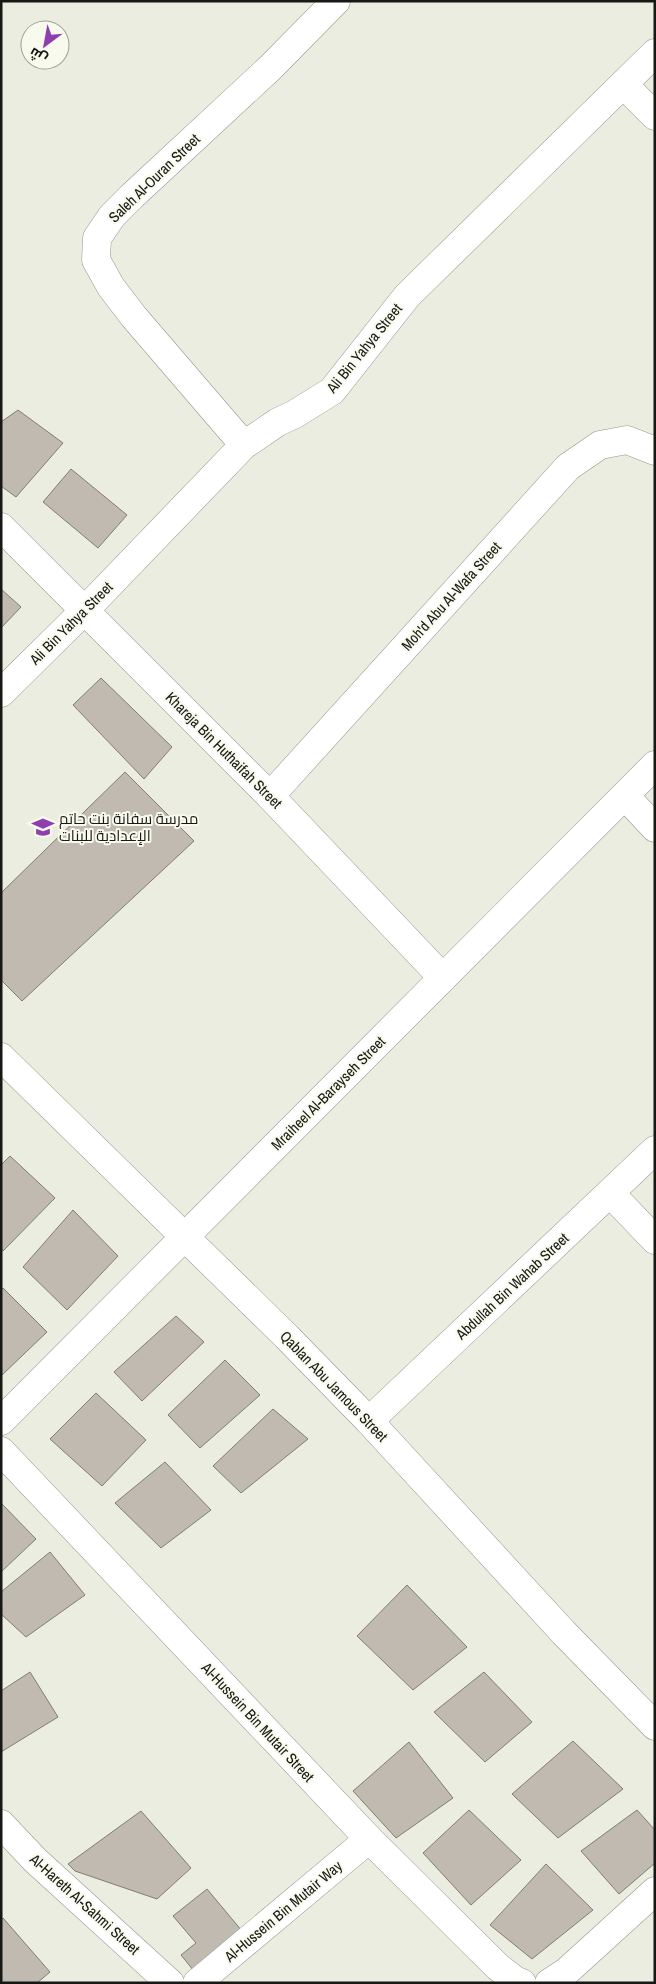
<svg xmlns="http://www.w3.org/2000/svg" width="656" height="1984" font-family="'Archivo Narrow',Cairo,sans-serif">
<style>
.building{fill:#c1bab1;stroke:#827c73}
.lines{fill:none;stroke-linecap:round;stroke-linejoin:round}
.minor-casing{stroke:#96968c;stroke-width:29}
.minor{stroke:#fff;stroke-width:28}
.labels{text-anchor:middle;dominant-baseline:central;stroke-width:4;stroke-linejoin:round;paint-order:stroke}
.street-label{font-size:15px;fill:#171714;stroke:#f9faee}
.poi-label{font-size:15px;fill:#171714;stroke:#f9faee;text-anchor:start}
</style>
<rect width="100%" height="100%" fill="#ecede1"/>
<g class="building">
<polygon points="18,410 63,443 16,497 1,486 1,422"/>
<polygon points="71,469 127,515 98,548 43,502"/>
<polygon points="1,589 21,607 1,628"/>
<polygon points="101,678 172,747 144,779 73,705"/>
<polygon points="125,772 194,841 22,1001 1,980 1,893"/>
<polygon points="10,1156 55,1198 3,1251 1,1248 1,1165"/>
<polygon points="73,1210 118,1256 67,1310 23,1267"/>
<polygon points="3,1288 47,1332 1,1376 1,1289"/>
<polygon points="176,1316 204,1342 142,1401 114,1372"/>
<polygon points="225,1360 260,1395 200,1448 168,1415"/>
<polygon points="96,1393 146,1440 102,1486 50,1439"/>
<polygon points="273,1409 308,1439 241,1493 213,1466"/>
<polygon points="165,1462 211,1510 161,1548 115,1503"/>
<polygon points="1,1503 36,1539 1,1572"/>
<polygon points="50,1552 85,1595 26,1637 1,1614 1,1592"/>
<polygon points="407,1585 467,1647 413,1690 357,1636"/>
<polygon points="30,1672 58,1717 1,1752 1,1691"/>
<polygon points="484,1672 532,1722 485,1762 434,1712"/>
<polygon points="573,1741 623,1789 558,1838 512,1794"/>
<polygon points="409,1742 453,1798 396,1838 353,1791"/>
<polygon points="469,1810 521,1860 471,1905 423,1853"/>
<polygon points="637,1810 655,1830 655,1863 619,1894 581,1851"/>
<polygon points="141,1811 191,1868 157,1899 75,1871 68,1864"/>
<polygon points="546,1864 593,1910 532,1959 490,1925"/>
<polygon points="207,1889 247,1937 198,1976 181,1955 196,1943 173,1916"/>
<polygon points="3,1918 50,1972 37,1983 1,1983 1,1920"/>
</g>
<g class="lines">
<g class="minor-casing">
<g id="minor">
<polyline points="624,85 655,116"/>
<polyline points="244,445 134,317 111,287 96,260 97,238 112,216 132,196 271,67 336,1"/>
<polyline points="1,527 270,796 443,978"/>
<polyline points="1,693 85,610 244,445 278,422 295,414 332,391 407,296 655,53"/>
<polyline points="270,796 568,467 600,445 627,440 655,451"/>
<polyline points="625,796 655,828"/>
<polyline points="1,1057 287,1337 369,1421 564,1633 655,1726"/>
<polyline points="610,1193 655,1240"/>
<polyline points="1,1421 655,765"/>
<polyline points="369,1421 655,1150"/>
<polyline points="1,1451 369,1839 498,1967 515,1980 522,1983"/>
<polyline points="1,1824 35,1860 170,1983"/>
<polyline points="197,1983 369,1839"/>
<polyline points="549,1983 566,1972 655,1891"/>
</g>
</g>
<use href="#minor" class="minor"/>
</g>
<defs>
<g id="school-bare" transform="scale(1.725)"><path d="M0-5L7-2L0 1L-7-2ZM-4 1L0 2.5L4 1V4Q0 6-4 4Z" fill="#903ead" stroke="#f9faee" stroke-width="2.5" paint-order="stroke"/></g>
</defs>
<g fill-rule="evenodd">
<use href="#school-bare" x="43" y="827"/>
</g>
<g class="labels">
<g class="street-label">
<text transform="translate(154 178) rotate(-44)">Saleh Al-Ouran Street</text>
<text transform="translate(364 348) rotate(-51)">Ali Bin Yahya Street</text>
<text transform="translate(451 596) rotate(-48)">Moh'd Abu Al-Wafa Street</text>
<text transform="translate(71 623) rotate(-45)">Ali Bin Yahya Street</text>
<text transform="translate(224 750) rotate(45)">Khareja Bin Huthaifah Street</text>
<text transform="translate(328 1093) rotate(-45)">Mraiheel Al-Barayseh Street</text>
<text transform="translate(512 1286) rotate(-43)">Abdullah Bin Wahab Street</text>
<text transform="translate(334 1386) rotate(46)">Qablan Abu Jamous Street</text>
<text transform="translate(258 1722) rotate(47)">Al-Hussein Bin Mutair Street</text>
<text transform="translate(85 1904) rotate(42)">Al-Hareth Al-Sahmi Street</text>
<text transform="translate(283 1911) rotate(-40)">Al-Hussein Bin Mutair Way</text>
</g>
<g class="poi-label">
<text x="59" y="818">مدرسة سفانة بنت حاتم<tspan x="59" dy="17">الإعدادية للبنات</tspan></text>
</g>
</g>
<rect width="656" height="1984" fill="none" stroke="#171714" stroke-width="5"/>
<g transform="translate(45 45) rotate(212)"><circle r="24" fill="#f9faee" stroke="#9f9f97"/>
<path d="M0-4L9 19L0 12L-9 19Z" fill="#903ead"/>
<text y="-8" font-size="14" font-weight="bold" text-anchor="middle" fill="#171714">ش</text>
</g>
</svg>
